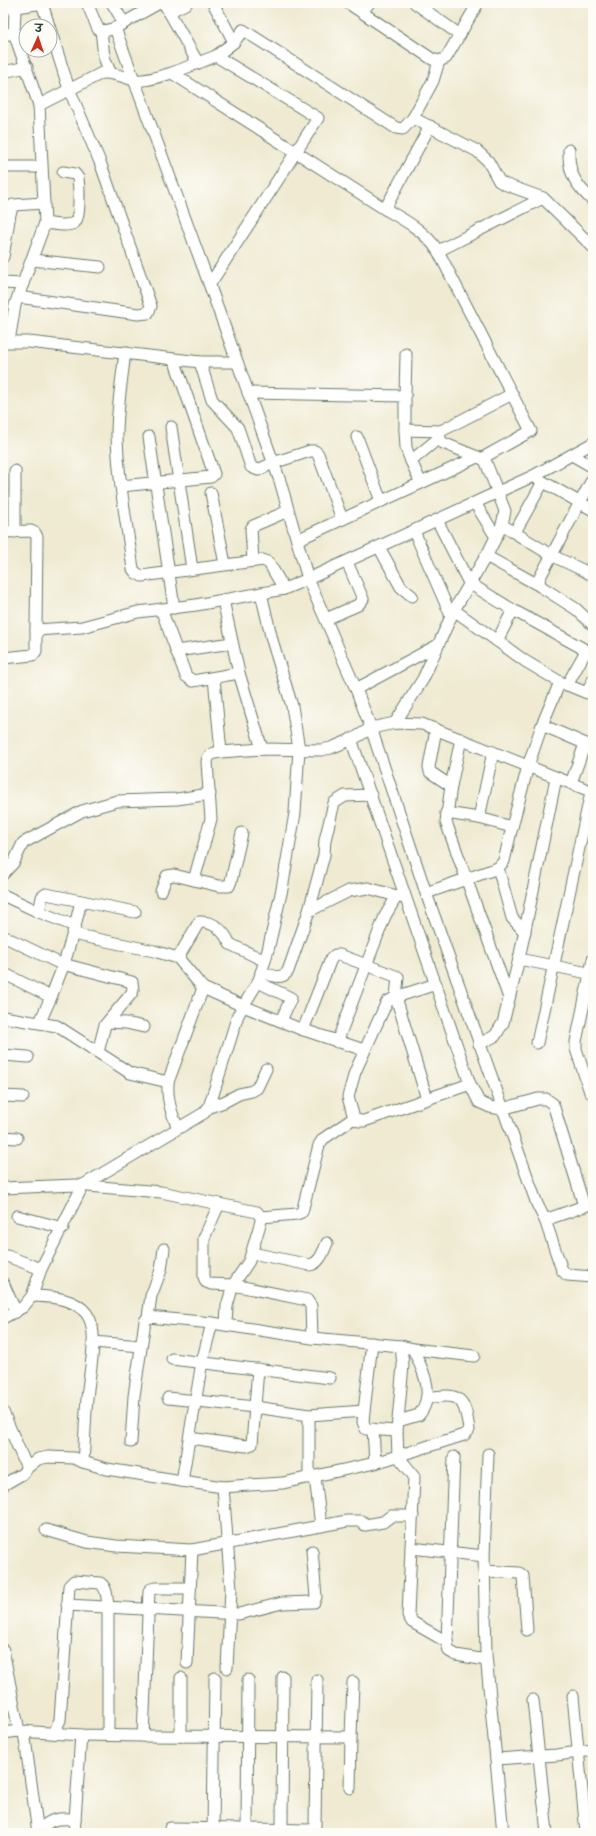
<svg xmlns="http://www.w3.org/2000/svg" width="596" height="1836" font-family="Itim,'Playpen Sans Deva',sans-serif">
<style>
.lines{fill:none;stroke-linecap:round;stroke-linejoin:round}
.minor-casing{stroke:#687a6b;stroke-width:13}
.minor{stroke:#fff;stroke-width:11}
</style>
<rect width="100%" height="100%" fill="#fdfcf7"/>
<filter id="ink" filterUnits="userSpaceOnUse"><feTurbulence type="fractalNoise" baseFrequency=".025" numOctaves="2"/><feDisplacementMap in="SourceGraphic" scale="8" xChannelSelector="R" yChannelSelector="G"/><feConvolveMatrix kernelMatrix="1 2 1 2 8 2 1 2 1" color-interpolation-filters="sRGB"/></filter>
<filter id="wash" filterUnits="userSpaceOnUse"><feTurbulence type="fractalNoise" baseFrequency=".012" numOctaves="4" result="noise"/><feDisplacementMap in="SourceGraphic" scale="16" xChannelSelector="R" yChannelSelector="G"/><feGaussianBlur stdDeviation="0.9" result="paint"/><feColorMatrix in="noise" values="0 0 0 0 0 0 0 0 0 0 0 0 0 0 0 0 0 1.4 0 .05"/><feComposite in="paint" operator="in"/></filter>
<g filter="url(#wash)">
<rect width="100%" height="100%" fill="#efead1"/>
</g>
<g filter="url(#ink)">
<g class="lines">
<g class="minor-casing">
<g id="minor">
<polyline points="6,3 15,11 16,6"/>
<polyline points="42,3 49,26"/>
<polyline points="87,3 98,29 105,31 115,28 159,3"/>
<polyline points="112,3 124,23"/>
<polyline points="164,3 198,63"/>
<polyline points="213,3 234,42"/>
<polyline points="348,3 432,59 439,61 446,58 478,3"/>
<polyline points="415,3 460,35"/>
<polyline points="16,7 44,3"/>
<polyline points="169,12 187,3"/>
<polyline points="362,12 369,3"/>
<polyline points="101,30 104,57 110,72"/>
<polyline points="14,33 15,11"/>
<polyline points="3,35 14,33 39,105"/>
<polyline points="216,56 234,42 243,30 396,128 403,129 413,118"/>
<polyline points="439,61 433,81 413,118 477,151 488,161 499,181 504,184 543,198 593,247"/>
<polyline points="3,72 27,67"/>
<polyline points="172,73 216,56 318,118 210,284"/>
<path d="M430,126L385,209C406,221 425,231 438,251"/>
<path d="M569,150C568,174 576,185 593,201"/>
<polyline points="3,167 41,167"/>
<path d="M45,223C53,224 66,227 74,223C81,220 79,186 78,178L75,174L63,172"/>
<polyline points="3,257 10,214 13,205 44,203"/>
<polyline points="32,260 100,267"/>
<polyline points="3,283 23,284"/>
<polyline points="18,297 138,314 148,313 151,306 100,162 69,89 50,29"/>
<path d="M9,341L15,305L45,223L39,105L102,73C114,72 122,77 134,80C146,82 160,76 172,73L385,209"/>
<polyline points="3,342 29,342 200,362 237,362"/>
<path d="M125,352C122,379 117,407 117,435C118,480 127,525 133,569L136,573L142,576L263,560L269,563L284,589"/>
<polyline points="200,362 212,400 238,428 251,467 258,470 273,463 310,451 315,451 318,454 342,519"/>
<polyline points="248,393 405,396 405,430 441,431"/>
<polyline points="405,396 406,354"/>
<polyline points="171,427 192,569"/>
<polyline points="405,430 406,448 411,461"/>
<polyline points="149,437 174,608"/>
<polyline points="357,437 381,501"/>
<polyline points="439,438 411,461 421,483 477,457"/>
<polyline points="572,455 593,467"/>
<polyline points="485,460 443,443 439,438 441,431 512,394"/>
<polyline points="15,471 15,532"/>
<polyline points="533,476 593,510"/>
<polyline points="593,478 539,579 540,586 576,609 593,625"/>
<polyline points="121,486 211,477 214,474 174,359"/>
<polyline points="211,493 225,564"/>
<polyline points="475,503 496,537"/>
<polyline points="437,520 469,583 513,610"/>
<polyline points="502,525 505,511 485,460 486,456 531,431 438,251 543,198"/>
<polyline points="414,531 451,616"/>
<polyline points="3,532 31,531 35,533 37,537 36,630"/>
<polyline points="515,532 543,482"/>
<polyline points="297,540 421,483"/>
<polyline points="379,547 401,587 412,596"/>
<polyline points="486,556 540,586"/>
<polyline points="253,561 251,529 253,526 288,511"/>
<polyline points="588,573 593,564"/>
<polyline points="161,609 186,676 193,681 239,673 223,600"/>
<polyline points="454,610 489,551 502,525 551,555 593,575"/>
<polyline points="326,619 358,605 363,599 347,562"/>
<polyline points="497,641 513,610 593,654"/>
<polyline points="176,651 232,643"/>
<polyline points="3,658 33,655 36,651 36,630 82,627 138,612 196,605 284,589 308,579 280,481 211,289 115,28"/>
<polyline points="239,673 262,749"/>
<polyline points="560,682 587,693 593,680"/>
<polyline points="567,685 586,651"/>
<polyline points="356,689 438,645"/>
<polyline points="395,723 423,679 454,610 525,661 560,682 542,725"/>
<polyline points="436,729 429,767 430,772 451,786 446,822 509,998"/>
<polyline points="351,739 470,1084 479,1102 490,1107 502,1109 538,1099 546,1099 553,1104 584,1206"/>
<polyline points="221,752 262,749 321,750 331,748 355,738 371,728 395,723 422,724 593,792"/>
<polyline points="571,783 585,744"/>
<polyline points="451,786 461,739"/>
<polyline points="446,813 479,818 493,752"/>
<polyline points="512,827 528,766 542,725 593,747"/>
<polyline points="498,868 512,918 525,932"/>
<polyline points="3,874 14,862 23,843 82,811 117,801 177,799 210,794"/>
<polyline points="194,880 219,886 229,886 231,881 242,833"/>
<path d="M161,891L167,876L174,875L194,880L211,819L207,762C208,754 213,753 221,752L214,678"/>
<polyline points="426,893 498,868 504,861 512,827 479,818"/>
<polyline points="3,895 39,912 75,926 64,964 51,997"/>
<polyline points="81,901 135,912"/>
<polyline points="309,911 349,891 368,888 404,898"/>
<polyline points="39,912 42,897 46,894 81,901 75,926"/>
<polyline points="73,934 154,951 178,958 203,988 243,1006 298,1028 364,1050"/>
<polyline points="3,936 59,963 132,982 133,990 131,994 105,1025 98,1052"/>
<path d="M178,958L199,922C214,921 224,931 230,944L265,961"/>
<polyline points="519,959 556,778"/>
<path d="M261,972C271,975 282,981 288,971L309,911L324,855L325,840L334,803L345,796L371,795"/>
<polyline points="3,973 51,997 40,1022"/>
<polyline points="258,982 291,998 281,1021"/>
<polyline points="3,1017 57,1026 130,1073 168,1082 203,988"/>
<polyline points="108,1022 126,1023 144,1027"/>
<polyline points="303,1030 331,959 335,955 340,955 398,977 396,997 387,1002 385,1006 355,1072 348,1097 354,1118 359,1121 364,1121 470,1084"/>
<polyline points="337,1042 385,916 397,896"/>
<polyline points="537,1043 591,792"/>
<polyline points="479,1044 495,1036 503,1023 519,959 593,974"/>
<polyline points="3,1055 28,1057"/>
<path d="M168,1082C167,1100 171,1112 178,1128"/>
<polyline points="590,1092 576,1049 576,1042 593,959"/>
<polyline points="3,1096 23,1097"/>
<polyline points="427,1099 396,997 436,984"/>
<polyline points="209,1107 224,1102 239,1094 252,1091 257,1088 266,1069"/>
<polyline points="3,1137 17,1138"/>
<polyline points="3,1188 76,1185 161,1192 257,1212 261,1217 261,1221 249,1261 233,1285 227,1306 226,1325"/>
<polyline points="593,1203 545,1220 562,1270 567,1275 593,1277"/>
<polyline points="219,1204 204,1238 204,1277 206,1282 211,1284 233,1285 307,1300 311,1306 312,1338"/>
<polyline points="17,1216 63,1228"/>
<polyline points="261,1217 297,1214 302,1212 319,1145 323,1139 354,1118"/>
<polyline points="545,1220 537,1204 426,893 371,728 356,689 308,579 533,476 593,443"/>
<path d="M252,1253L310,1265C320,1263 323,1252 327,1243"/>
<polyline points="3,1256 7,1256 41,1269"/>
<polyline points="3,1283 16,1312"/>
<path d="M32,1296C107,1297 95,1333 88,1389C85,1413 85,1438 83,1462L107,1469L182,1481L223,1487L249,1485L283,1483L375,1463L464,1435L469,1430C465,1398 460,1392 428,1398"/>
<polyline points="148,1317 151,1296 161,1270 164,1249"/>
<polyline points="3,1318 23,1307 32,1296 41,1269 83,1185 204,1113 209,1107 238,1015 259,980 268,950 282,889 295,813 299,749 292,706 272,640 261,593"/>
<polyline points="93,1342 141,1346"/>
<polyline points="413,1349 474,1356"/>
<polyline points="172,1359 330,1378"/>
<polyline points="168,1398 255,1407 309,1415 364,1411 363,1422 366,1429 397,1431"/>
<polyline points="364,1411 372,1343"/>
<polyline points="3,1412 27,1468 38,1459 48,1457 74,1458 83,1462"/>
<path d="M398,1421L419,1415C436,1393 423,1371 413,1349L401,1346"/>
<polyline points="373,1429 375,1463"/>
<polyline points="190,1438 246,1446 252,1444 258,1369"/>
<polyline points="131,1442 134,1396 145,1321 148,1317 212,1323 312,1338 401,1346 403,1365 397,1431 398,1456 414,1476 411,1548 484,1556"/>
<polyline points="488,1454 484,1556 486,1655 503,1833"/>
<polyline points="454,1457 447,1642 449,1651 456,1655 486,1660"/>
<polyline points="315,1477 321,1526"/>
<polyline points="309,1478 309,1415"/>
<polyline points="182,1481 202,1362 212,1323"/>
<polyline points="3,1485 22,1474 27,1468"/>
<polyline points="223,1487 231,1589 227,1668"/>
<polyline points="46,1530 87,1542 116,1546 192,1550 347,1521 362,1521 365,1525 383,1522 391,1516 413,1516"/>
<polyline points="411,1548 408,1615 412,1622 447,1642"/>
<polyline points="484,1571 519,1573 523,1576 527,1630"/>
<polyline points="67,1605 239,1614 282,1603 314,1602 316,1597 312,1551"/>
<polyline points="3,1650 19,1731"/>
<polyline points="187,1663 192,1550"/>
<polyline points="573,1696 586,1833"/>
<polyline points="533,1700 547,1833"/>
<polyline points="24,1732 38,1833"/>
<polyline points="3,1733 19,1731 81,1735 143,1736 149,1591 151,1589 156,1588 190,1588"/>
<path d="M54,1733L60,1720L69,1586L74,1581L100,1583C108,1588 107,1600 108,1608V1735"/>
<polyline points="143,1736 351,1737 353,1682"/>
<polyline points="181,1736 181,1678"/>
<polyline points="496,1759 557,1755 593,1750"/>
<polyline points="350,1788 351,1737"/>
<polyline points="170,1828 311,1830 315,1827 317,1680"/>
<polyline points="247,1829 248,1680"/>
<polyline points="282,1830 283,1677"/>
<path d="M38,1831C51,1818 58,1818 75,1819"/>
<polyline points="74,1833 81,1735"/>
<polyline points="213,1833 215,1678"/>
</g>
</g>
<use href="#minor" class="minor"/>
</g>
</g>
<rect width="596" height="1836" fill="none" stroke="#fdfcf7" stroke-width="16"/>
<g transform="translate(38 38) rotate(3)"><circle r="19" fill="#fdfcf7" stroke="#a4b0a9"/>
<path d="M0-3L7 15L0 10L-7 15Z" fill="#c8321e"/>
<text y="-6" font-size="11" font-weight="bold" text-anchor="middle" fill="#1f3d34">उ</text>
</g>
</svg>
